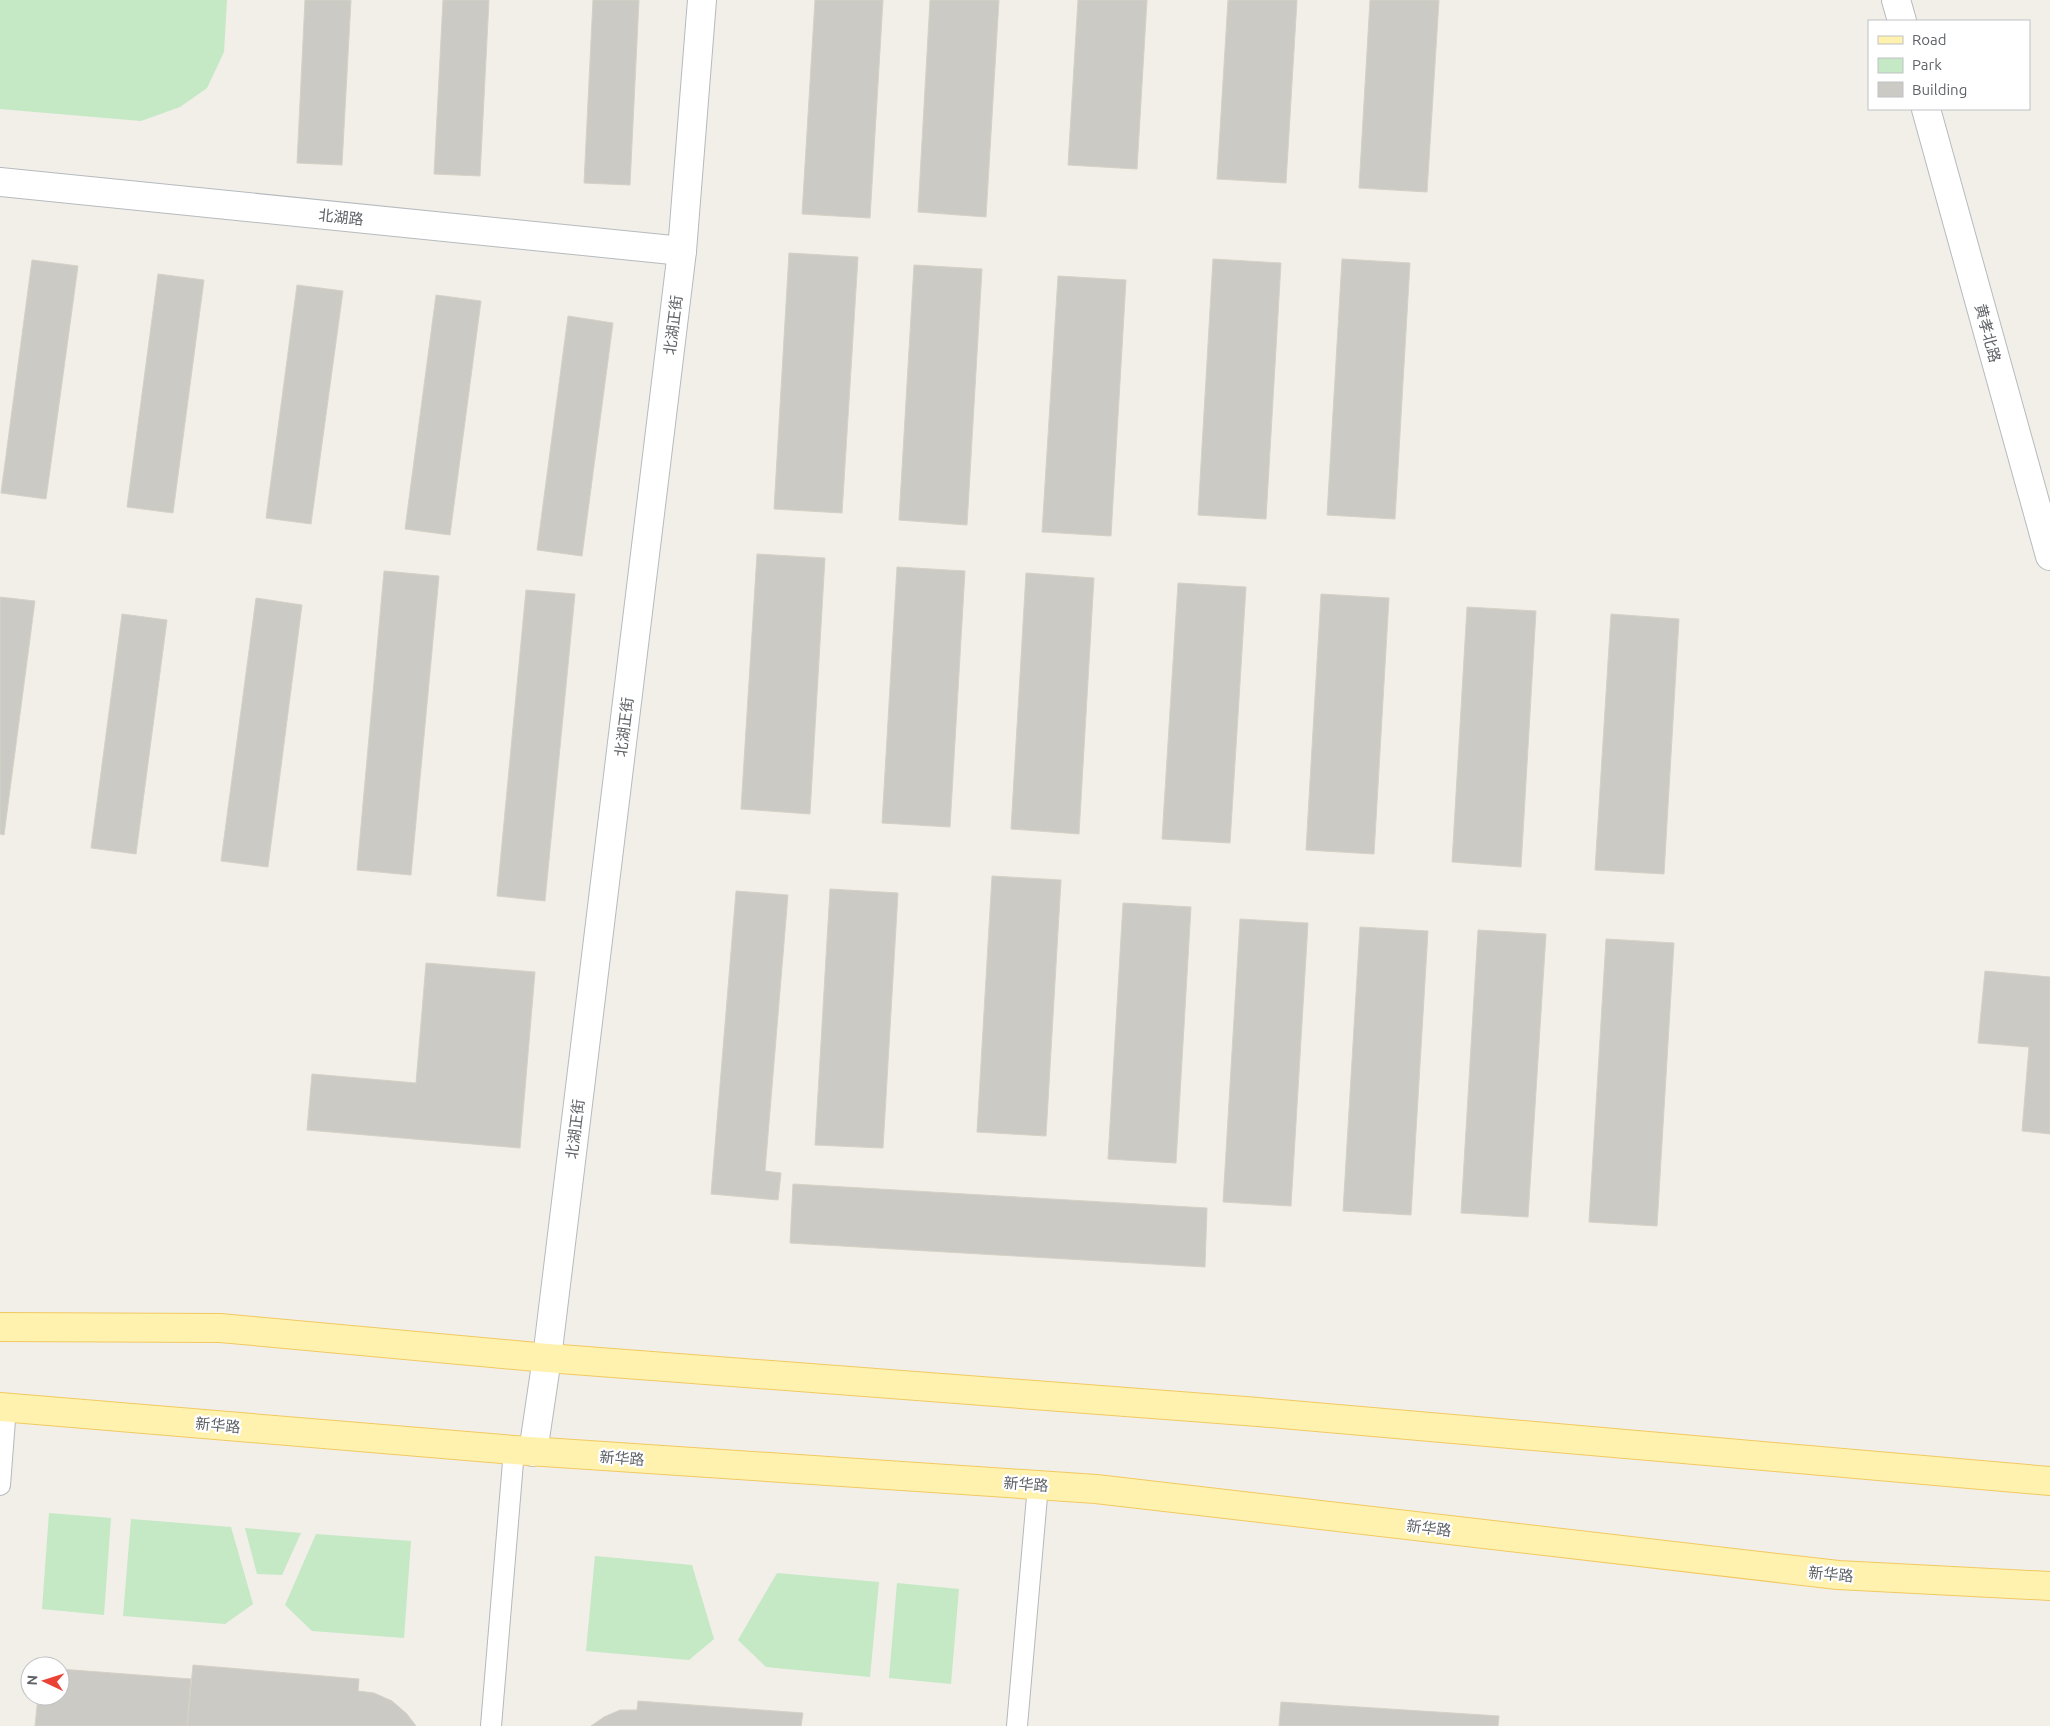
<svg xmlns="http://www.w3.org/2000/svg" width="2050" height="1726" font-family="Ubuntu,'Noto Sans SC',sans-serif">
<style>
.green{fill:#c5e8c5}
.building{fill:#cccac5;stroke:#d6d1c6}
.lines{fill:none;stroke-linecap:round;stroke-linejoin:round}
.lane-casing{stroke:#b5b8bc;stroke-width:22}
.secondary-casing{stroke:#b6babf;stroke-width:30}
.primary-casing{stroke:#f2c960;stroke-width:30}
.lane{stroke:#fff;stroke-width:20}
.secondary{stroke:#fff;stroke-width:28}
.primary{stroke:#fff2af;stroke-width:28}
.labels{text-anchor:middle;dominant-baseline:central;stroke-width:4.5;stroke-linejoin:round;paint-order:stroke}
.street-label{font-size:15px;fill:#5f6368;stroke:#fff}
</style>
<rect width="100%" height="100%" fill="#f1efe8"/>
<g class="green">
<polygon points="0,0 227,0 224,52 207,88 180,107 141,121 0,109"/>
<polygon points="49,1513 111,1518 104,1615 42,1609"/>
<polygon points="131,1519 231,1527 253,1604 225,1624 123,1616"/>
<polygon points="245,1528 301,1533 282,1575 257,1574"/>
<polygon points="316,1534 411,1541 404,1638 312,1631 285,1605"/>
<polygon points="595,1556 692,1565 714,1639 689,1660 586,1651"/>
<polygon points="777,1573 879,1582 870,1677 766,1667 738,1640"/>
<polygon points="897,1583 959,1589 951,1684 889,1678"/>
</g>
<g class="building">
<polygon points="305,0 351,0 342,165 297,163"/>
<polygon points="443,0 489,0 480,176 434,174"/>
<polygon points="593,0 639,0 630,185 584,183"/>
<polygon points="815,0 883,0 870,218 802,214"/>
<polygon points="930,0 999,0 986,217 918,212"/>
<polygon points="1078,0 1147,0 1137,169 1068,165"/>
<polygon points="1228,0 1297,0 1286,183 1217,179"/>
<polygon points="1370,0 1439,0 1427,192 1359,188"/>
<polygon points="789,253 858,257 842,513 774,509"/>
<polygon points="1213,259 1281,263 1266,519 1198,515"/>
<polygon points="1342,259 1410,263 1395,519 1327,515"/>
<polygon points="32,260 78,266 46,499 1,493"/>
<polygon points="914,265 982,269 967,525 899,520"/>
<polygon points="158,274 204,280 173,513 127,507"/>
<polygon points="1058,276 1126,280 1111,536 1042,532"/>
<polygon points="297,285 343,291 311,524 266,518"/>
<polygon points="436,295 481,301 450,535 405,529"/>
<polygon points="568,316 613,323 582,556 537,550"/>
<polygon points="757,554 825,558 810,814 741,809"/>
<polygon points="897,567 965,571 950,827 882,823"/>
<polygon points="384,571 439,576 411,875 357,870"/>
<polygon points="1026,573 1094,578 1079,834 1011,829"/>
<polygon points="1178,583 1246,587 1230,843 1162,839"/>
<polygon points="526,590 575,594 545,901 497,896"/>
<polygon points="1321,594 1389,598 1374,854 1306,850"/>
<polygon points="0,597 35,601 4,835 0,834"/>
<polygon points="256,598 302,605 268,867 221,861"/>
<polygon points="1467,607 1536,611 1521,867 1452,862"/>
<polygon points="122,614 167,620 136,854 91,848"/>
<polygon points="1611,614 1679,619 1664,874 1595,870"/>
<polygon points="992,876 1061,880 1046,1136 977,1132"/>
<polygon points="830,889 898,893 883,1148 815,1145"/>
<polygon points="736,891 788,895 765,1171 781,1173 778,1200 711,1194"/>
<polygon points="1123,903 1191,907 1176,1163 1108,1159"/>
<polygon points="1240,919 1308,923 1291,1206 1223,1202"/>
<polygon points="1360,927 1428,931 1411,1215 1343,1211"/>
<polygon points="1478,930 1546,934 1528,1217 1461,1213"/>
<polygon points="1606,939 1674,943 1657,1226 1589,1222"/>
<polygon points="426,963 535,972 520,1148 307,1130 312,1074 416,1083"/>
<polygon points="1985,971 2050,977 2050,1134 2022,1131 2029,1047 1978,1043"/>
<polygon points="793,1184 1207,1208 1205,1267 790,1243"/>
<polygon points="193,1665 359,1679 358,1691 374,1693 392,1701 407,1714 416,1726 187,1726"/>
<polygon points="60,1669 191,1679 187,1726 35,1726 38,1696 60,1696"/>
<polygon points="638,1701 803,1713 801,1726 591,1726 604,1717 620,1710 637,1710"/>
<polygon points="1281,1702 1499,1716 1498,1726 1279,1726"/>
</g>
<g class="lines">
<g class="lane-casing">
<g id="lane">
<polyline points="0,1485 6,1407"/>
<polyline points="491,1726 514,1450"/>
<polyline points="1017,1726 1038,1485"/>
</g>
</g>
<g class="secondary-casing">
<g id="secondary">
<polyline points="1896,0 1902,21"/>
<polyline points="1926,109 2050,556"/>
<polyline points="0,182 682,251"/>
<polyline points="533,1452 547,1358 682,251 702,0"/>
</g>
</g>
<g class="primary-casing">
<g id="primary">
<polyline points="0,1327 220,1328 547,1358 1258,1412 2050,1481"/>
<polyline points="0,1407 514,1450 1096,1489 1838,1575 2050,1586"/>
</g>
</g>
<use href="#lane" class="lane"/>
<use href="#secondary" class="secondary"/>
<use href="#primary" class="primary"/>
</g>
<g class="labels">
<g class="street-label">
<text transform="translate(341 217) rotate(6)">北湖路</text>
<text transform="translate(673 325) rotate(-83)">北湖正街</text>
<text transform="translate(1988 333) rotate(75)">黄孝北路</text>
<text transform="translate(624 727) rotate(-83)">北湖正街</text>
<text transform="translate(575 1129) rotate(-83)">北湖正街</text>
<text transform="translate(218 1425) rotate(5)">新华路</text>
<text transform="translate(622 1458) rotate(4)">新华路</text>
<text transform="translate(1026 1484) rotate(4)">新华路</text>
<text transform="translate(1429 1528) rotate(7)">新华路</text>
<text transform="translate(1831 1574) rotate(5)">新华路</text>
</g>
</g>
<rect x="1868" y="20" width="162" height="90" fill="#ffffff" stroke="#bfc1c3"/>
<rect x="1878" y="36" width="25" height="8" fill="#fff2af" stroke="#bfc1c3"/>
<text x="1912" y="45" font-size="15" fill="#5f6368">Road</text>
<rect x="1878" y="58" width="25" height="15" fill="#c5e8c5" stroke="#bfc1c3"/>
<text x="1912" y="70" font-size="15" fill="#5f6368">Park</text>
<rect x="1878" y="82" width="25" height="15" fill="#cccac5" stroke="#bfc1c3"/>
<text x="1912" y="95" font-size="15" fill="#5f6368">Building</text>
<g transform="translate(45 1681) rotate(274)"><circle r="24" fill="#ffffff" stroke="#bfc1c3"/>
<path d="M0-4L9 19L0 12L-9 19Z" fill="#ea4335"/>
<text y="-8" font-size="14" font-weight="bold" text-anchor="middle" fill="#5f6368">N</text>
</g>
</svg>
